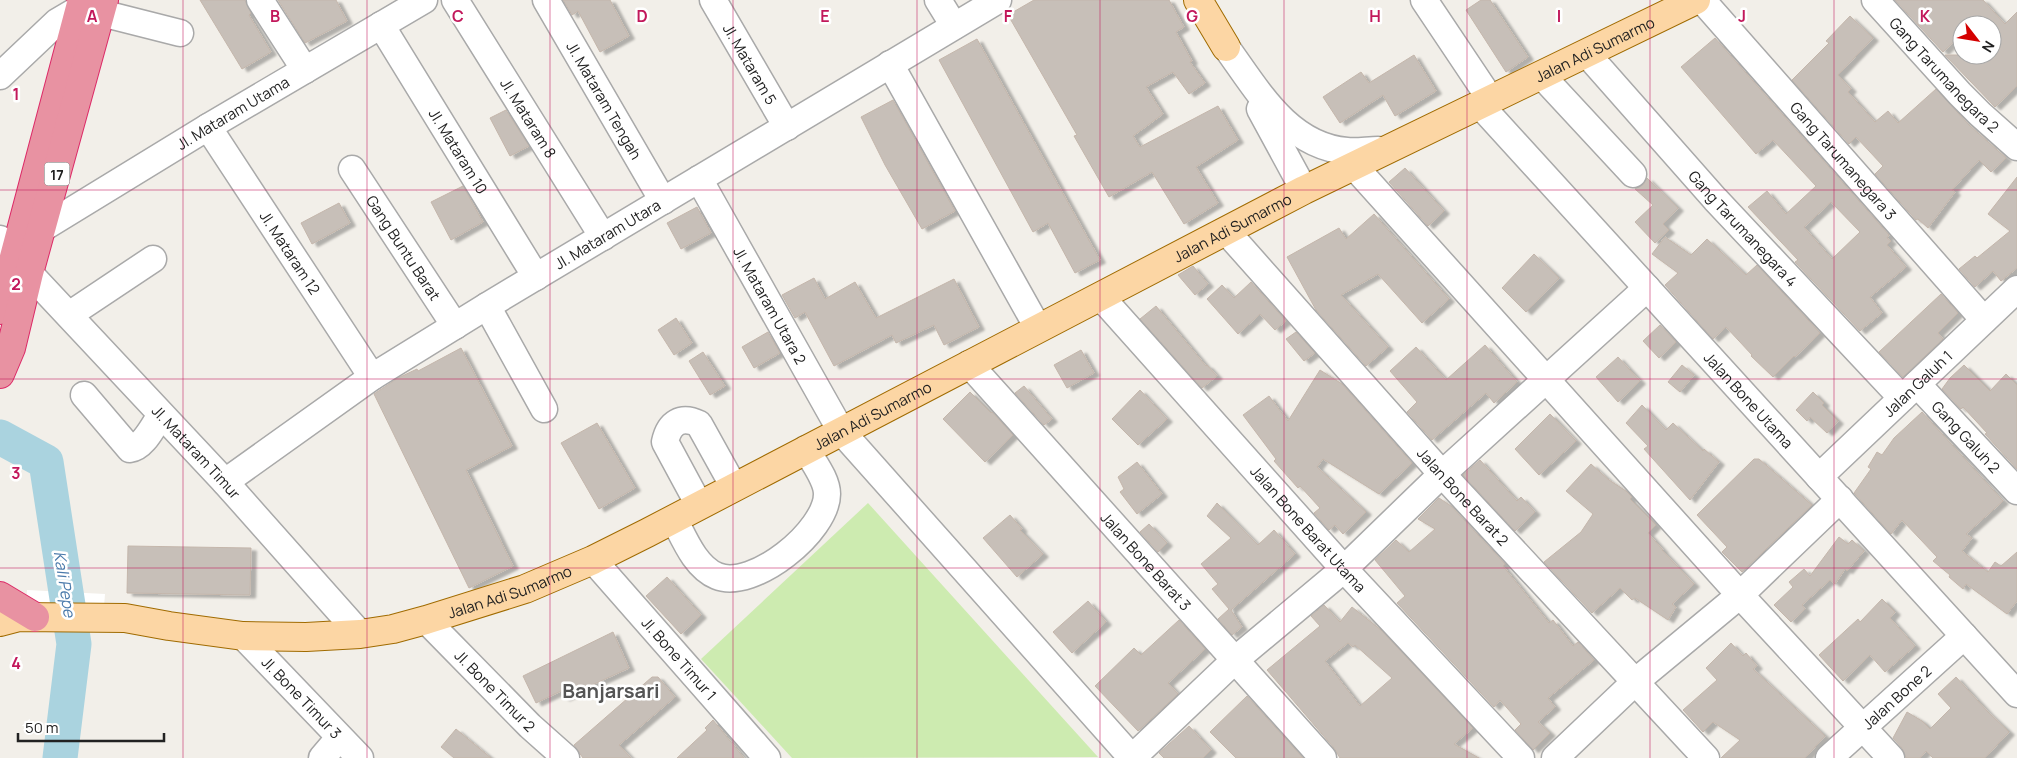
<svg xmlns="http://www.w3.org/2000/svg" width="2017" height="758" font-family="Manrope,sans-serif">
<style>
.grass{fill:#cdebb0}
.pier{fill:#fff}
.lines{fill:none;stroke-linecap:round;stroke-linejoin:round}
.river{stroke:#aad3df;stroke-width:35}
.building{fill:#c7bfb8;stroke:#c4b6ab;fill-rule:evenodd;filter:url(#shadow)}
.minor-casing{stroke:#a9a9a9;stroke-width:29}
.major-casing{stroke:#a06b00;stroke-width:30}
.highway-casing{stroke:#dc2a67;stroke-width:30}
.minor{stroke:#fff;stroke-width:26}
.major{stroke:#fcd6a4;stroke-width:28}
.highway{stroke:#e892a2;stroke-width:28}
.grid{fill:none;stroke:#c2185b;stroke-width:1;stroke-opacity:0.55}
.labels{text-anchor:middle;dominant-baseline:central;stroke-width:5;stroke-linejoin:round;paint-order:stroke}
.shield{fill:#fff;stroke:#646464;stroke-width:1}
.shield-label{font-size:14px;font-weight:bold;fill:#222}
.street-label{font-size:15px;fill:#222;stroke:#fff}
.water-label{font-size:16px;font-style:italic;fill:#4a7aab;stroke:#fff}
.district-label{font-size:20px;font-weight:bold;fill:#555;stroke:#fff}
.grid-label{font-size:16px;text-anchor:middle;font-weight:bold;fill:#c2185b;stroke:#fff;stroke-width:5;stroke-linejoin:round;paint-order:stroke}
</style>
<defs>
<filter id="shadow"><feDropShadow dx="5.5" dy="3" stdDeviation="1" flood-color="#0004"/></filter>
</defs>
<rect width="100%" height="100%" fill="#f2efe9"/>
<polygon class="grass" points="868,503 1098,757 792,758 701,659"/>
<polygon class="pier" points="27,590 105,594 102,632 25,628"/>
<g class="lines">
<polyline class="river" points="0,437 46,462 74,644 60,758"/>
</g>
<g class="building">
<polygon points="200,0 245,0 251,13 249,15 271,52 242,69"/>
<polygon points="278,0 336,0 347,21 305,43"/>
<polygon points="563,0 610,0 629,36 600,52 578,11 572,15"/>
<polygon points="1034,0 1169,0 1184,27 1176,32 1192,61 1190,62 1205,83 1189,94 1173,72 1146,87 1163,114 1133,136 1140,147 1218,106 1238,140 1196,167 1218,203 1184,224 1152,172 1109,197 1074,136 1077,135 1008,15"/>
<polygon points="1481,0 1490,0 1528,57 1506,72 1466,10"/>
<polygon points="1895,0 1983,0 2005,24 2017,12 2017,86 1995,107 1945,55 1992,55 1992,25 1962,25 1962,34 1943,52"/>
<polygon points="1850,16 1873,38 1838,75 1851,89 1848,92 1875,122 1888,111 1898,123 1936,89 1969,125 2006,158 1991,172 1979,160 1952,190 1955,192 1928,228 1918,219 1916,220 1875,174 1883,166 1856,137 1849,144 1792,80 1829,43 1826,41"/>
<path d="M1715,38L1889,235L1887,238L1891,241L1887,245L1906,267L1870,297L1882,313L1860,331L1795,262L1798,260L1748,207L1767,191L1786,214L1816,186L1773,140L1756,154L1681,67ZM1831,202L1860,232L1832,259L1804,227Z"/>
<polygon points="977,39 1100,260 1075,273 1048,223 1033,232 939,60"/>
<polygon points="1414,55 1436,91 1395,116 1383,95 1340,123 1323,97 1361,72 1369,83"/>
<polygon points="893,100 955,211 922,229 885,165 861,117"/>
<polygon points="506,110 529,146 510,156 490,118"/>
<polygon points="1405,168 1444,211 1428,226 1389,182"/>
<polygon points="2017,177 2017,268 2001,281 1993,271 1975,287 1959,269 1975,256 1977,258 2010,231 1988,214"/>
<polygon points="1647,178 1678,208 1663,224 1669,230 1655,243 1635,222 1653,205 1635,189 1643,185"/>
<polygon points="463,186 483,222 451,240 431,202"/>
<polygon points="339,203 350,223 312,244 301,223"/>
<polygon points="697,207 711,233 681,249 667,223"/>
<polygon points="1374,214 1449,299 1422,323 1378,274 1341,295 1388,347 1366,366 1316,310 1287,257 1339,228 1346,239"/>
<polygon points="1665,237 1691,255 1707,239 1746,275 1757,265 1820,333 1795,357 1794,356 1773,377 1751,356 1752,355 1726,327 1713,339 1665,285 1678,273 1652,254"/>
<polygon points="1534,254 1559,278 1526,312 1502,288"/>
<polygon points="1193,266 1208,284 1195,295 1178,275"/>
<polygon points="814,278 825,299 855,282 876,318 954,279 979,327 944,345 934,325 896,343 892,335 834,366 805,312 795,318 782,295"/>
<polygon points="1251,282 1286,321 1275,330 1260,314 1238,334 1207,299 1222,285 1234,298"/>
<polygon points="1941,294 1958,313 1938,333 1943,339 1903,377 1879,352"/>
<polygon points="1156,306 1206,366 1207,365 1217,376 1202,388 1140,319"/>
<polygon points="676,318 692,343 674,355 658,330"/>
<polygon points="1660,325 1676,342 1659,358 1643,341"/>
<polygon points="768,332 780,353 754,368 742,347"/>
<polygon points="1296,332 1315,353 1304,361 1286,339"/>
<polygon points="1485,345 1517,382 1494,403 1486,393 1432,440 1407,412 1417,402 1390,371 1416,347 1446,380"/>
<polygon points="461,348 512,446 466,470 513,566 469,588 374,394 398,378 417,369 418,371"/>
<polygon points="1081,350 1094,373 1067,388 1054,365"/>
<polygon points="703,352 725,386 710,395 689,361"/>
<polygon points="1618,357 1640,381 1618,402 1596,377"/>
<polygon points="1682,365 1694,375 1680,392 1668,382"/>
<polygon points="1964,365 1990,391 2006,374 2017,385 2017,469 1985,434 1987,433 1963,407 1961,409 1942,389 1950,378"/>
<polygon points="1320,370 1342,384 1412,463 1379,494 1323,459 1317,467 1366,512 1343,534 1335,525 1329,530 1314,513 1320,508 1300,486 1298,488 1274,461 1276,459 1243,415 1269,396 1288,421"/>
<polygon points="1024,386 1052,419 1044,425 1015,393"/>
<polygon points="1140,390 1167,419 1138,445 1112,419"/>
<polygon points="970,392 991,413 992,412 1013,435 985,462 943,419"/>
<polygon points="1813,392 1824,403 1822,405 1838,421 1827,433 1810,417 1807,421 1796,410"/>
<polygon points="1642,405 1666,430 1673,423 1703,451 1704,449 1719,462 1690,500 1644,449 1648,446 1626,423"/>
<polygon points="1922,412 2003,501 1966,534 1972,538 1962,551 1988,572 1995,562 2001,566 2017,552 2017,601 2007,614 1966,584 1963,589 1949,577 1950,575 1933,561 1937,557 1902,520 1891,534 1854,493 1871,469 1868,467 1877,452 1882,455 1894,438"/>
<polygon points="1550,414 1576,441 1539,475 1515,449"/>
<polygon points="597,423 635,488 599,509 561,443"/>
<polygon points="1754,459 1759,459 1812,505 1742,572 1722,552 1727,547 1697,515"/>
<polygon points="1480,460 1517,501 1521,497 1535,512 1515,531 1463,475"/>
<polygon points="1137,462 1162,494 1137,514 1120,492 1124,489 1118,477"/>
<polygon points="1591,464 1609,480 1626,491 1632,497 1630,499 1656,525 1648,533 1663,550 1662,550 1694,584 1672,604 1676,607 1668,620 1635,598 1632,600 1620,588 1592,613 1544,562 1581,532 1593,514 1566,491"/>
<polygon points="1439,498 1451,506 1505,564 1503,566 1549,623 1553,620 1573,646 1578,642 1594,660 1548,698 1555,707 1538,722 1550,733 1533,750 1515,730 1521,724 1500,700 1494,707 1397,603 1405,596 1375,560 1396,540 1409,552 1435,529 1418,519"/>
<polygon points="1217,503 1258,545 1274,530 1295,554 1231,610 1242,627 1232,635 1218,619 1229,609 1212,589 1218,584 1201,564 1231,538 1207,516"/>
<polygon points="1010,515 1022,529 1020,530 1043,554 1017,577 983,538"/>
<polygon points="1149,524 1167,543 1158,552 1140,532"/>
<polygon points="1839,537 1848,544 1852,540 1864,551 1847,571 1845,569 1835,584 1830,580 1802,605 1805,609 1791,622 1774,605 1793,587 1789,582 1804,569 1810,576"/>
<polygon points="128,546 251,548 250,595 127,593"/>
<polygon points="667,577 701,615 681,634 646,596"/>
<polygon points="1882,599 1895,612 1890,618 1915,646 1885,672 1870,655 1843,681 1819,655 1858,619 1860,622"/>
<polygon points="1088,601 1106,622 1072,653 1053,632"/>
<path d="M1324,605L1340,622L1352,607L1381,630L1473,728L1454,744L1479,758H1340L1334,748L1267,670L1320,626L1311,616ZM1348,643L1353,647L1355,645L1392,678L1360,706L1325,661Z"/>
<polygon points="1179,620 1205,649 1168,683 1178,694 1138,731 1095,686 1134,648 1141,655"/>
<polygon points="613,632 629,668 564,698 561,691 536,703 523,676"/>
<polygon points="1731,643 1743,656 1746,653 1757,666 1753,669 1825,736 1805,758 1721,758 1740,740 1713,722 1703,732 1683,710 1717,680 1706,668"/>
<polygon points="652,677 658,677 675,697 619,745 631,758 583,758 574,745"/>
<polygon points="1956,677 1988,712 2009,732 1985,758 1933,758 1926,751 1920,758 1906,758 1902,748 1893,738 1907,712 1922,721 1930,729 1951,708 1938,694"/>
<polygon points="1247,696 1303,758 1236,758 1210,732"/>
<polygon points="713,720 744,758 677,758 707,730 705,728"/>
<polygon points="1189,726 1211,750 1203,758 1164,758 1159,753"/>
<polygon points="456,729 491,758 454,758 441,747"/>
</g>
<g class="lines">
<g class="minor-casing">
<g id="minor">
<polyline points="260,0 305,70"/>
<path id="s1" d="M455,0L603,237"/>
<path id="s2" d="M546,0L663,201"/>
<path id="s3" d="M713,0L787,127"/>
<polyline points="938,0 954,26"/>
<polyline points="1424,0 1491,100"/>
<path id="s4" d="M1702,0L1984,320"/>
<path id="s5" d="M1875,0L1960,94L1980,114L2017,147"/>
<polyline points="101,13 180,33"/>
<path id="s6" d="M381,25L536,277"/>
<path d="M1226,47C1258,91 1288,146 1347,151C1357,152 1368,150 1378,150"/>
<path id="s7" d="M1587,54L1715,199L1902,398"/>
<polyline points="890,64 1038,328"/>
<polyline points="0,76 57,22 79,9"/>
<polyline points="1542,76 1633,174"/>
<path id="s8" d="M1480,105L2017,694"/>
<polyline points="1260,109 1304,190"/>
<path id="s9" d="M208,127L372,377"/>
<polyline points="1353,165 1740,595 1891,758"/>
<path id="s10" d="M352,169L455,326"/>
<path id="s11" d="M699,179L841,431L1132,758L1235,660L1344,569L1442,474L1647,288"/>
<path id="s12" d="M43,228L208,127L424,0"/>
<path id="s13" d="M1226,231L1442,474L1706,758"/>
<polyline points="0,239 15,256"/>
<path id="s14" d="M29,273L225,482L360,634"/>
<path id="s15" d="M1101,297L1344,569L1521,758"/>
<polyline points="487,306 544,409"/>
<polyline points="69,315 153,259"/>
<path id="s16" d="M969,364L1323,758"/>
<path id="s17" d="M1917,384L2017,491"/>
<path d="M84,395L130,449C144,447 153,426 161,415"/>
<path id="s18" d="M1819,477L2017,289"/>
<path id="s19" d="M225,482L372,377L487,306L998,0"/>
<path d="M699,505L665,442C669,423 681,415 699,424L734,487"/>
<path d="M674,519C684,538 695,567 717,576C753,591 827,531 827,494C827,479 813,462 806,449"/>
<path id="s20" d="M593,560L767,758"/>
<path id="s21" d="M426,620L530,726L566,758"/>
<path id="s22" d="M243,636L360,758"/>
<polyline points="322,758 339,738"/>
<polyline points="1555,758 1635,682 1740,595 1840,499"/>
<path id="s23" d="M1829,758L1964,636"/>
</g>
</g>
<g class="major-casing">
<g id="major">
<polyline points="1198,0 1226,47"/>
<path id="s24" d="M0,622L19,617L125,618L169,626L243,636L306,637L360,634L393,629L426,620L525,589L593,560L647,533L1304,190L1696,0"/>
</g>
</g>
<g class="highway-casing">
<g id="highway">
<polyline points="0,310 82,0"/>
<polyline points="0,374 11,348 29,273 104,0"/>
<polyline points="0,596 35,617"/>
</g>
</g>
<use href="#minor" class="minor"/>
<use href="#major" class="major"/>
<use href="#highway" class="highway"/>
</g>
<path class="grid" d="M183,0V758M367,0V758M550,0V758M733,0V758M917,0V758M1100,0V758M1284,0V758M1467,0V758M1650,0V758M1834,0V758M0,190H2017M0,379H2017M0,568H2017"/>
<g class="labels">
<rect class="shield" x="44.5" y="162.5" width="25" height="23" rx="4"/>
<g class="shield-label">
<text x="57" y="174">17</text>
</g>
<g class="street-label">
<text stroke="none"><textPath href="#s24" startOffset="1732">Jalan Adi Sumarmo</textPath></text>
<text stroke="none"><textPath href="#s3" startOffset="74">Jl. Mataram 5</textPath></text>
<text stroke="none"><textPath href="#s5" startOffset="102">Gang Tarumanegara 2</textPath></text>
<text stroke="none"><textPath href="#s2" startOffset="116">Jl. Mataram Tengah</textPath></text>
<text stroke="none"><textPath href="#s12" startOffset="222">Jl. Mataram Utama</textPath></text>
<text stroke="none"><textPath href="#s1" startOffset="139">Jl. Mataram 8</textPath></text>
<text stroke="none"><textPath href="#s6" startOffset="148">Jl. Mataram 10</textPath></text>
<text stroke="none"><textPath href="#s4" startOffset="214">Gang Tarumanegara 3</textPath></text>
<text stroke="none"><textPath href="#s24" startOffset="1328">Jalan Adi Sumarmo</textPath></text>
<text stroke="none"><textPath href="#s7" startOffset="234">Gang Tarumanegara 4</textPath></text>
<text stroke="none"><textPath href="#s19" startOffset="456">Jl. Mataram Utara</textPath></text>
<text stroke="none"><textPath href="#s10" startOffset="94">Gang Buntu Barat</textPath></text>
<text stroke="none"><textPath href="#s9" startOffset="150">Jl. Mataram 12</textPath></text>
<text stroke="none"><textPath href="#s11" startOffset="145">Jl. Mataram Utara 2</textPath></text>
<text stroke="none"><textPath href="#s18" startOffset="136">Jalan Galuh 1</textPath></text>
<text stroke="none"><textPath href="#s8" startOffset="399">Jalan Bone Utama</textPath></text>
<text stroke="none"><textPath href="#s24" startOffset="922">Jalan Adi Sumarmo</textPath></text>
<text stroke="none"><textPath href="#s17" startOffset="72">Gang Galuh 2</textPath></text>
<text stroke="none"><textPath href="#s14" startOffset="245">Jl. Mataram Timur</textPath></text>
<text stroke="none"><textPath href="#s13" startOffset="356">Jalan Bone Barat 2</textPath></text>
<text stroke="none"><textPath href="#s15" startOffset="311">Jalan Bone Barat Utama</textPath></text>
<text stroke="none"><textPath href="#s16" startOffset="265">Jalan Bone Barat 3</textPath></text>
<text stroke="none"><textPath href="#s24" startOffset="518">Jalan Adi Sumarmo</textPath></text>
<text stroke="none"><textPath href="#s20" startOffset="131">Jl. Bone Timur 1</textPath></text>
<text stroke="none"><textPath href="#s21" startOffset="99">Jl. Bone Timur 2</textPath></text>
<text stroke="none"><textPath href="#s23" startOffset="91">Jalan Bone 2</textPath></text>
<text stroke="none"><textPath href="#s22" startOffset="85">Jl. Bone Timur 3</textPath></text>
</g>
<g class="water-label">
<text transform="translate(65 584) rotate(81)">Kali Pepe</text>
</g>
<g class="district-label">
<text x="611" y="690">Banjarsari</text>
</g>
</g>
<g class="grid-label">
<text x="92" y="22">A</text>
<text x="275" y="22">B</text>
<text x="458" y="22">C</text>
<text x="642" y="22">D</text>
<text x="825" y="22">E</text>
<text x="1008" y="22">F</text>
<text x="1192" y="22">G</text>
<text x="1375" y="22">H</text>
<text x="1559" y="22">I</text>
<text x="1742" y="22">J</text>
<text x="1925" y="22">K</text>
<text x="16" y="100">1</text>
<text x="16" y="290">2</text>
<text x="16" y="479">3</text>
<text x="16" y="669">4</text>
</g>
<g transform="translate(1977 40) rotate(121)"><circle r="24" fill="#ffffff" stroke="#a7a7a7"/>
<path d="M0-4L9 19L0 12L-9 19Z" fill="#d40000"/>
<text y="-8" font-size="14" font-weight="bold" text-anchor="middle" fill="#222222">N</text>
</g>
<path d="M18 733v8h146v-8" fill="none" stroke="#222222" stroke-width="2.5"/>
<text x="25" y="733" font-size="15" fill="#222222" stroke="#ffffff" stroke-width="4" paint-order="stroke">50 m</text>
</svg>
